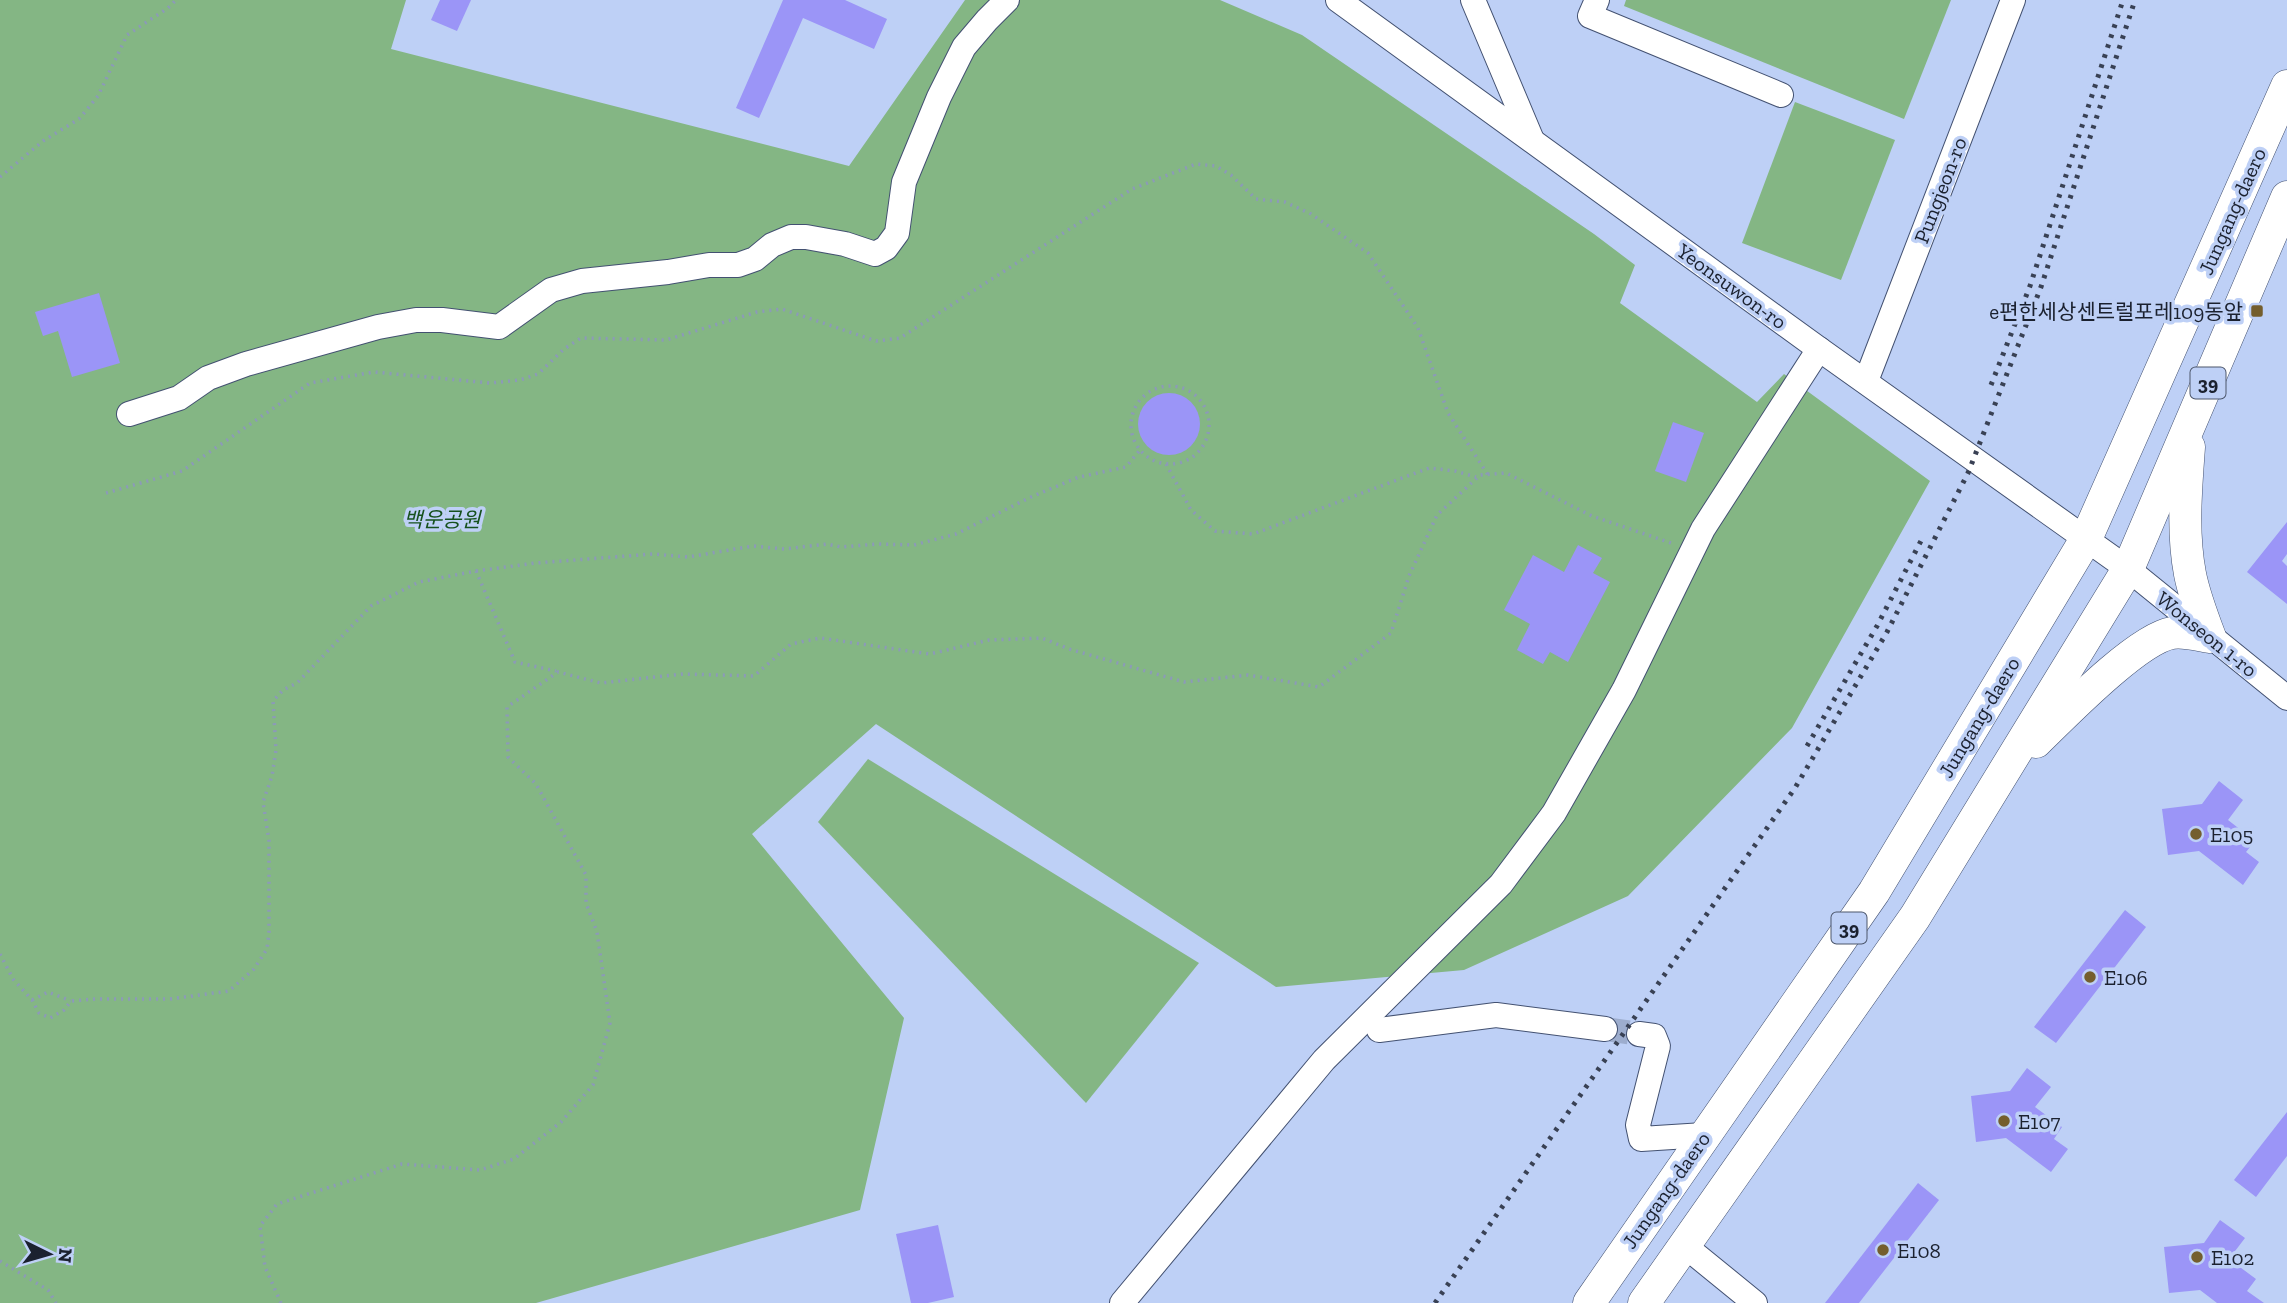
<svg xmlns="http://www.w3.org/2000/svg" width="2287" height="1303" font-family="'Zilla Slab','Noto Sans KR',serif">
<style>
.green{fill:#84b684}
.building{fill:#9b95f7}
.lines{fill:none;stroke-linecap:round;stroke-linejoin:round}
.minor-tunnel{stroke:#9dadce;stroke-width:24;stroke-dasharray:24 12;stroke-linecap:butt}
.minor-casing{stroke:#435171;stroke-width:26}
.major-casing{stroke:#435171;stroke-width:33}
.path{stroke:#8c9ab8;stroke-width:3.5;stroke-dasharray:2 5;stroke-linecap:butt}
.minor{stroke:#fff;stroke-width:24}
.major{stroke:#fff;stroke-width:32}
.rail{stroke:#394154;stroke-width:5;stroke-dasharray:3.5 7;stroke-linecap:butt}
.poi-dot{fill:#745e2d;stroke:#bed0f6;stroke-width:2.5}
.labels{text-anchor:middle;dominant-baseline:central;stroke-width:7;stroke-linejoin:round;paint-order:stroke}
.shield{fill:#bed0f6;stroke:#4c566b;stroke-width:2}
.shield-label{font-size:19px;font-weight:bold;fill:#1b212f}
.street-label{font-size:21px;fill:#1b212f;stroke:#bed0f6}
.poi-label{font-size:21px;fill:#1b212f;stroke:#bed0f6;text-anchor:start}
.park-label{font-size:21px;font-style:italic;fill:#16511d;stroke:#bed0f6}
</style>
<rect width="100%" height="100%" fill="#bed0f6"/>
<g class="green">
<polygon points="0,0 406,0 391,49 849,166 965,0 1220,0 1302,35 1594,234 1635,265 1620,303 1757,402 1784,374 1930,481 1792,728 1628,896 1464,970 1276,987 876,724 752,834 904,1018 860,1210 536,1303 0,1303"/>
<polygon points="1626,0 1951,0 1904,119 1624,6"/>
<polygon points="1795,102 1895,140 1841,280 1742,243"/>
<polygon points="868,759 1199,963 1086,1103 818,822"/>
</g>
<g class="building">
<polygon points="440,0 471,0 457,31 431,20"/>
<polygon points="783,0 845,0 887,19 874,49 803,18 759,118 736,108"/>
<polygon points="99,293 120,363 72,377 58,331 43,336 35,312"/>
<circle cx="1169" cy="424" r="31"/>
<polygon points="1673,422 1704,433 1686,482 1655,471"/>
<polygon points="2287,522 2287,554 2282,561 2287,566 2287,604 2247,572"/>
<polygon points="1578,545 1602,558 1593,573 1610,582 1568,662 1550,652 1543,664 1517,650 1530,624 1504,610 1533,555 1564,572"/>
<polygon points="2219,781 2243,800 2228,820 2255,841 2246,852 2259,862 2243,885 2199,851 2168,855 2162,809 2202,804"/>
<polygon points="2125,910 2146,927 2056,1043 2034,1027"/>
<polygon points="2027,1068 2051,1087 2035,1107 2062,1127 2054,1139 2068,1149 2051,1172 2006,1138 1976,1142 1971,1096 2010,1091"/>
<polygon points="2287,1112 2287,1156 2256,1197 2234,1180"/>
<polygon points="1918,1183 1939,1200 1859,1303 1825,1303"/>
<polygon points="2220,1220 2245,1238 2229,1259 2256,1279 2247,1291 2264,1303 2217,1303 2200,1290 2169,1293 2164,1247 2204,1243"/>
<polygon points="938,1225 954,1297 928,1303 911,1303 896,1234"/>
</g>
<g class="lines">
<polyline class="minor-tunnel" points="1605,1029 1639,1034"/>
<g class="minor-casing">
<g id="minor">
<polyline points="1338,0 1819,349 2128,569 2287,698"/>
<polyline points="1473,0 1532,140"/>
<polyline points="1597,0 1590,16 1781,95"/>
<polyline points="1866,381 2013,0"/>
<polyline points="129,414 179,398 208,378 246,364 378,327 416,320 442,320 499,327 551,290 582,281 668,272 709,265 738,265 755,259 772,245 791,237 806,237 845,244 875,254 886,248 897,233 904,182 939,97 964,47 987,20 1007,0"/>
<polyline points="1379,1030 1496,1015 1605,1029"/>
<polyline points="1639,1034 1654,1036 1658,1046 1638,1125 1641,1139 1704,1135"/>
<polyline points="1685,1246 1755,1303"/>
<polyline points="1122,1303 1324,1060 1501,884 1554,813 1624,690 1703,529 1819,349"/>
</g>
</g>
<g class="major-casing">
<g id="major">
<path d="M2036,742C2063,716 2137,639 2172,633C2183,631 2198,635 2210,637C2202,616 2194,595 2190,574C2182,532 2186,489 2189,447"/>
<polyline points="1589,1303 1874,892 2086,539 2287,86"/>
<polyline points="1644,1303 1915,917 2128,569 2287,197"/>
</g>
</g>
<g class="path">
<polyline points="0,177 43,141 79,119 98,96 127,35 168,8 176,0"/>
<circle cx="1170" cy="425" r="39"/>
<polyline points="1166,464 1191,510 1215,531 1253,534 1429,468 1455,471 1476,477"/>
<polyline points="106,493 182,471 310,383 374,372 490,383 520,380 538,374 564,349 581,338 666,340 757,312 782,309 876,341 900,338 1132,189 1196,164 1216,166 1231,175 1256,199 1285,202 1311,214 1368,253 1418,328 1448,413 1488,475"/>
<polyline points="476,571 536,563 653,554 688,557 753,546 784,549 827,544 841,547 878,544 914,545 956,534 1031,497 1079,477 1126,467 1140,450"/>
<polyline points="0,954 13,979 32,1000 39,1013 50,1018 64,1010 71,1001 95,999 170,999 229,991 254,969 267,949 269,932 269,841 263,802 272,776 276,750 273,701 283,690 297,683 371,606 419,582 476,571 515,662 556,671"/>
<polyline points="32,1000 48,992 71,1001"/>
<polyline points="0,1261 48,1290 56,1303"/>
<polyline points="281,1303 265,1267 260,1226 277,1204 402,1164 480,1170 514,1159 561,1122 593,1085 610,1023 597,932 586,903 586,875 536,784 508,757 507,707 558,672 601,683 683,674 754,676 791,644 820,638 930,654 989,640 1042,638 1069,649 1184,682 1248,675 1319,687 1391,633 1409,576 1437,515 1480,475 1506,473 1592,516 1674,544"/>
</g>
<use href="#minor" class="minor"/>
<use href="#major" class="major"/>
<g class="rail">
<polyline points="1991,385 2030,286 2123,0"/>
<polyline points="1807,746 1877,626 1924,535"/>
<polyline points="1435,1303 1795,788 1887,632 1968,473 2041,287 2135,0"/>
</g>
</g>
<g class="poi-dot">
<rect x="2250" y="304" width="14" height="14" rx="3.5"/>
<circle cx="2196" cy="834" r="7"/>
<circle cx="2090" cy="977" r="7"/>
<circle cx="2004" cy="1121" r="7"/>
<circle cx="1883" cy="1250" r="7"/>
<circle cx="2197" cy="1257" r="7"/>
</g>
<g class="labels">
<g class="shield">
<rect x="2190.5" y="367.5" width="35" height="31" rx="5"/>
<rect x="1831.5" y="912.5" width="35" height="31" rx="5"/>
</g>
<g class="shield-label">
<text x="2208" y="383">39</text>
<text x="1849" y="928">39</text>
</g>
<g class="street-label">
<text transform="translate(1940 190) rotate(-69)">Pungjeon-ro</text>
<text transform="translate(2232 211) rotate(-66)">Jungang-daero</text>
<text transform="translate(1732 286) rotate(36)">Yeonsuwon-ro</text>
<text transform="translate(2207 634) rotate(39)">Wonseon 1-ro</text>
<text transform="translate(1979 717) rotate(-59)">Jungang-daero</text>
<text transform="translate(1666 1190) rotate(-55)">Jungang-daero</text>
</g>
<g class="poi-label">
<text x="2243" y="311" text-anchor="end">e편한세상센트럴포레109동앞</text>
<text x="2210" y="834">E105</text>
<text x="2104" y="977">E106</text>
<text x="2018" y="1121">E107</text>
<text x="1897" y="1250">E108</text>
<text x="2211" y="1257">E102</text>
</g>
<g class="park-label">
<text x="442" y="519">백운공원</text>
</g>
</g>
<g transform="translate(49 1254) rotate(95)" stroke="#bed0f6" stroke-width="5" paint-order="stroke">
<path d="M0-5L12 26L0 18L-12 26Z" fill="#1b212f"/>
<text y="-10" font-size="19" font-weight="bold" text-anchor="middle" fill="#1b212f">N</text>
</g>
</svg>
